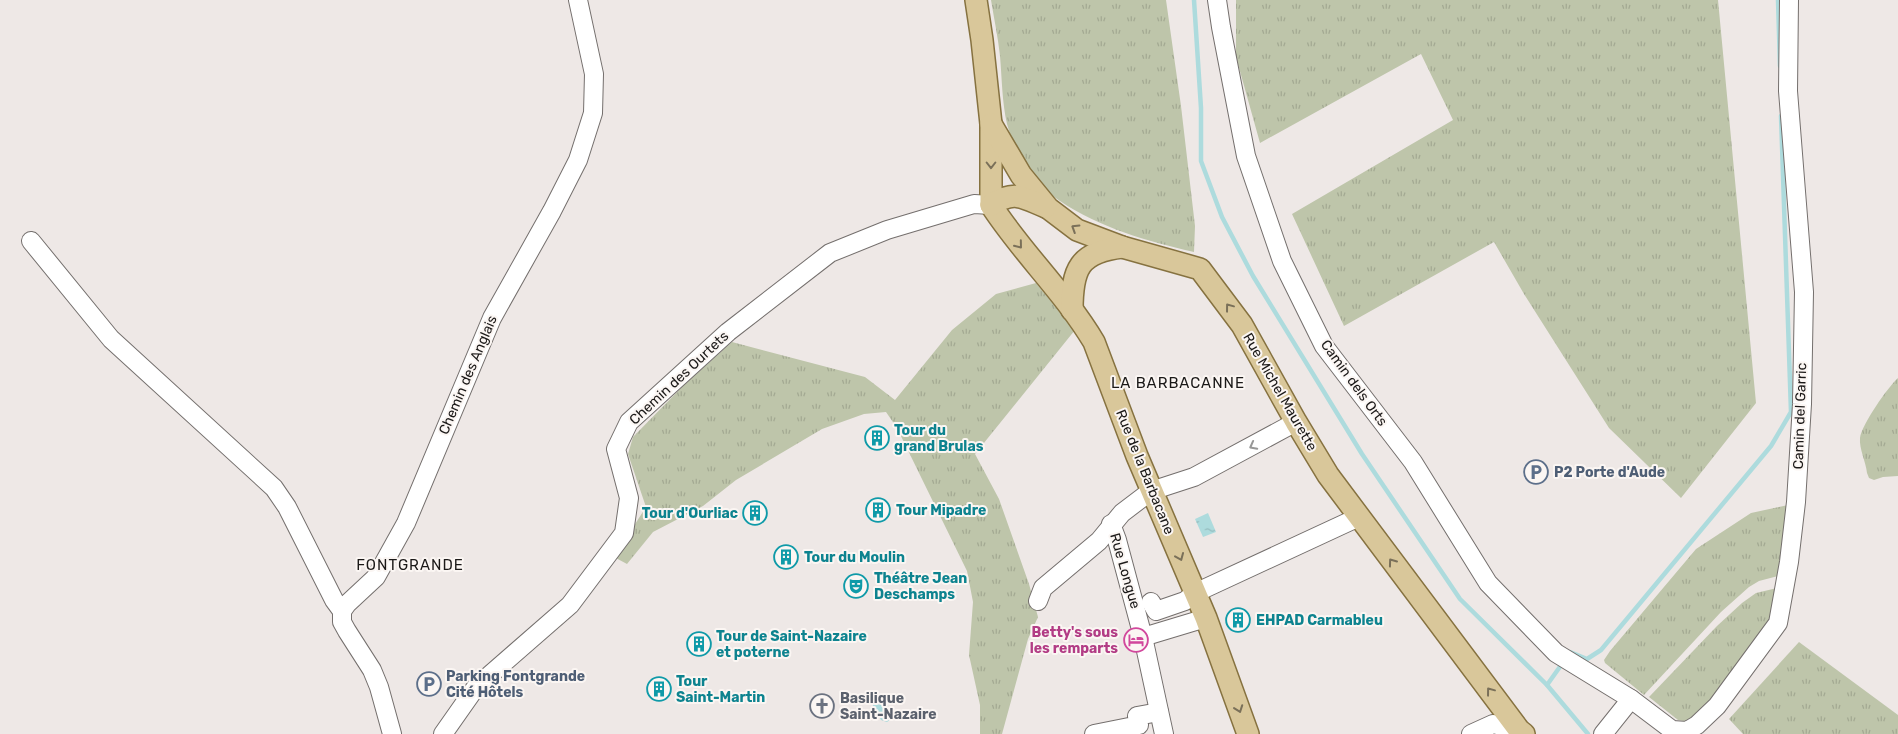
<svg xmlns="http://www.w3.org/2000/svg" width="1898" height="734" font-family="Rubik,sans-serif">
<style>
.grass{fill:url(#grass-tufts)}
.water{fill:url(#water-ripples)}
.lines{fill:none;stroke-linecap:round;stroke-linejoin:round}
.stream{stroke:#addbdd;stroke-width:4.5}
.minor-casing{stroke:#746f6d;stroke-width:20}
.major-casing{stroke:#867240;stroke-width:24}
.minor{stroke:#fff;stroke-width:18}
.major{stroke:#d9c79a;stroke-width:21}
.oneway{stroke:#7a7059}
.oneway2{stroke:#989897}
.labels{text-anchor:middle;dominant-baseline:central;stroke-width:4;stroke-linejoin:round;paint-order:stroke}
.street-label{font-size:14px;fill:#1b1918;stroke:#fbf6f3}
.culture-label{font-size:14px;font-weight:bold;fill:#0d838f;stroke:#fbf6f3;text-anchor:start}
.service-label{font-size:14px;font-weight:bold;fill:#4e5e75;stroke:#fbf6f3;text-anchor:start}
.hotel-label{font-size:14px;font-weight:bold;fill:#b23c85;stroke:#fbf6f3;text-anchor:end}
.worship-label{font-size:14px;font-weight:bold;fill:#5b616d;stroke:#fbf6f3;text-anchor:start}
.neighbourhood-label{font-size:15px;letter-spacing:1px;fill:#1b1918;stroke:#fbf6f3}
</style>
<defs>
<pattern id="grass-tufts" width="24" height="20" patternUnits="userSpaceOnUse" patternTransform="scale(1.25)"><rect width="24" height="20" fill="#bec5aa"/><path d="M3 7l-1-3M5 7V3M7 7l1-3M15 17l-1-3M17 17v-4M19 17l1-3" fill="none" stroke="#a3a992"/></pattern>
<pattern id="water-ripples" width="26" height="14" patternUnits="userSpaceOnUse" patternTransform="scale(1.25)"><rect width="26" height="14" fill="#addbdd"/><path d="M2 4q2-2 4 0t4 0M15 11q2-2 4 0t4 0" fill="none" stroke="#94bbbd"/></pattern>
</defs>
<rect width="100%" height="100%" fill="#eee8e6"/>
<g class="grass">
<path d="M991,0H1166L1181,106L1195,226L1194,252C1147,241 1100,228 1060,201C1047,193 1038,179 1029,168C1020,154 1011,140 1007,124C1002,102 1002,79 1000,56C998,37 994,19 991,0Z"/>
<polygon points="1236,0 1718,0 1756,403 1681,498 1609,428 1524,294 1494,242 1344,326 1292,214 1453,120 1421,54 1260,143 1236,57"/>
<polygon points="1036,283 1075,330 975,454 999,499 1029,584 1038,617 1028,639 1002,734 980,734 980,705 969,655 973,602 967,571 897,428 886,412 864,414 822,429 736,480 703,506 653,532 627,564 614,557 646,507 628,454 633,437 683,386 732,342 865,377 895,400 952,330 996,294"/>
<path d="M1898,378V476L1883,477L1874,480L1869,478L1867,473C1866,462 1859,449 1860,438C1862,424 1888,387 1898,378Z"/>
<polygon points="1788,505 1778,576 1759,581 1749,587 1721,612 1644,695 1605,663 1604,660 1610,651 1696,549 1751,513"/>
<polygon points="1777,588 1771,619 1715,695 1693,718 1684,721 1678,720 1649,697 1717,626 1742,603 1756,593"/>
<polygon points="1799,642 1898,715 1898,734 1743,734 1729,719"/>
</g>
<g class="water">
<polygon points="1208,513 1216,532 1203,537 1195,519"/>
<polygon points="881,694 892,714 890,720 887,722 881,720 870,700"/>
</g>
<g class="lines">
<g class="stream">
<polyline points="1194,0 1201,108 1201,161 1222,217 1253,276 1362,454 1460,599 1547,685 1588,734"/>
<polyline points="1778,0 1780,66"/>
<polyline points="1568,655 1570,652 1587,659 1601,650 1771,446 1791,412 1781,116"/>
<polyline points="1547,685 1564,661"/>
</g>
<g class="minor-casing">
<g id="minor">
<polyline points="1217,0 1221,27 1246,156 1282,261 1324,346 1413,462 1488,583 1556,653 1631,699 1672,730 1687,731 1697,725 1717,706 1778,623 1789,562 1796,502 1802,404 1804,292 1788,91 1789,0"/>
<polyline points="31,241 111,339 274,488 287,507 334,600 342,611"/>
<polyline points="1111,524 1117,540 1143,637 1164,734"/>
<polyline points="1038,601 1043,588 1099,541 1122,513 1151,491 1194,477 1296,422"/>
<polyline points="1151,602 1156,611 1185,601 1195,593 1359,517"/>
<polyline points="1143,637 1206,618"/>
<polyline points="392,734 379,687 372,670 347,631 342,622 342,611 347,604 376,577 406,523 492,318 552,211 578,160 593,113 594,74 578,0"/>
<polyline points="443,734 476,687 570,605 624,533 629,498 616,449 629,422 728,332 830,253 887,230 974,204 991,205"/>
<polyline points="1094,734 1139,725 1137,716 1159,712"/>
<polyline points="1471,734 1493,724 1519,730"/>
<polyline points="1603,734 1631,699"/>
</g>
</g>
<g class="major-casing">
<g id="major">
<polyline points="976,0 982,40 991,124 991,205"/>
<polyline points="991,124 1021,175 1048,208 1077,230 1122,247 1200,269 1242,325 1296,422 1328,475 1519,730 1524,734"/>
<path d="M991,205C1022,253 1065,293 1094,342L1137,456L1206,618L1248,734"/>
<path d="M991,205C1015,190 1021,197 1046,207"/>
<path d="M1072,310C1072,269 1079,252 1122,247"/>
</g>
</g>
<use href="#minor" class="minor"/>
<use href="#major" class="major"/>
</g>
<defs><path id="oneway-chevron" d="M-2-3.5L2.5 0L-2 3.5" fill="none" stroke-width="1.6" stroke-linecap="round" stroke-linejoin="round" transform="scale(1.25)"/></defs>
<g class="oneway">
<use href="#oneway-chevron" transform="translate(991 165) rotate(90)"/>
<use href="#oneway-chevron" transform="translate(1075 228) rotate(-148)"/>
<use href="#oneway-chevron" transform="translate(1019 245) rotate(51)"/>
<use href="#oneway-chevron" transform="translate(1229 307) rotate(-127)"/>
<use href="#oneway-chevron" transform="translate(1180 557) rotate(67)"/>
<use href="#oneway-chevron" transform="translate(1392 562) rotate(-126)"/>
<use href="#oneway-chevron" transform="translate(1490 691) rotate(-127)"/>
<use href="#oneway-chevron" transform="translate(1239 709) rotate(70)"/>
</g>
<use class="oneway2" href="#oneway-chevron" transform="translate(1253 446) rotate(152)"/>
<defs>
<g id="building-ring" transform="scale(1.25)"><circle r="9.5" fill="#fbf6f3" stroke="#0f9aa8" stroke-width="1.5"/><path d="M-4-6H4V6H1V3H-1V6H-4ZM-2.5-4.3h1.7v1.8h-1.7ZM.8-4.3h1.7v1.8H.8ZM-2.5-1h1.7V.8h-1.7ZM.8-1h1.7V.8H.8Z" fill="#0f9aa8"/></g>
<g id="parking-ring" transform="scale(1.25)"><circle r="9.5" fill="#fbf6f3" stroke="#5c6f8a" stroke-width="1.5"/><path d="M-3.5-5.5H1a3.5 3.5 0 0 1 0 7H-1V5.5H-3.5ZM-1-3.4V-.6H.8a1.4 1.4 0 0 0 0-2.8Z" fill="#5c6f8a"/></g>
<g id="theatre-ring" transform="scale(1.25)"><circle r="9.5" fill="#fbf6f3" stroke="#0f9aa8" stroke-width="1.5"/><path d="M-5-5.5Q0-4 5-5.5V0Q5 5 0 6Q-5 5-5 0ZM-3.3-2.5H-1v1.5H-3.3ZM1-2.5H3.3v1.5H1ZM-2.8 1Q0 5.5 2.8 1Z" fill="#0f9aa8"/></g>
<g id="hotel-ring" transform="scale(1.25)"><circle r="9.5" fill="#fbf6f3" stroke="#d1479c" stroke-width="1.5"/><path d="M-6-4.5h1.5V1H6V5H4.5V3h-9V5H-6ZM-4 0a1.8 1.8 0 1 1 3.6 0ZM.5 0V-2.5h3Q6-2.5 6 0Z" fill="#d1479c"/></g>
<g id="church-ring" transform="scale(1.25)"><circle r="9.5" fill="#fbf6f3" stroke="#6b7280" stroke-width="1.5"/><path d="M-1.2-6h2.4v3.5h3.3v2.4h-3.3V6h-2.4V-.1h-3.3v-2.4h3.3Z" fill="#6b7280"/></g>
</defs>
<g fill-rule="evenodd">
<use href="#building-ring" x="877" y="438"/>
<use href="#parking-ring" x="1536" y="472"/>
<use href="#building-ring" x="878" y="510"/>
<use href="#building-ring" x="755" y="513"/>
<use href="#building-ring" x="786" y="557"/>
<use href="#theatre-ring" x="856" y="586"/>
<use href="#building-ring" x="1238" y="620"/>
<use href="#hotel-ring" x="1136" y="640"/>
<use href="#building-ring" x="699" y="644"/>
<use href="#parking-ring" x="429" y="684"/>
<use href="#building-ring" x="659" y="689"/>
<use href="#church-ring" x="822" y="706"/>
</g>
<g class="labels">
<g class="street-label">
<text transform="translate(468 375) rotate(-67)">Chemin des Anglais</text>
<text transform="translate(679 378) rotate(-43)">Chemin des Ourtets</text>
<text transform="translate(1354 383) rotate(54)">Camin dels Orts</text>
<text transform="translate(1280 392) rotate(60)">Rue Michel Maurette</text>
<text transform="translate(1800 416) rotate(-88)">Camin del Garric</text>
<text transform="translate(1145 472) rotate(68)">Rue de la Barbacane</text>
<text transform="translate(1125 571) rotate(74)">Rue Longue</text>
</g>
<g class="culture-label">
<text x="894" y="430">Tour du<tspan x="894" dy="16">grand Brulas</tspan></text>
<text x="896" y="510">Tour Mipadre</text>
<text x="738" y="513" text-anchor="end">Tour d'Ourliac</text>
<text x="804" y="557">Tour du Moulin</text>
<text x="874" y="578">Théâtre Jean<tspan x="874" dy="16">Deschamps</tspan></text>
<text x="1256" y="620">EHPAD Carmableu</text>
<text x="716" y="636">Tour de Saint-Nazaire<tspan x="716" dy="16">et poterne</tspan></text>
<text x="676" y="681">Tour<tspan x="676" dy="16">Saint-Martin</tspan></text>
</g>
<g class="service-label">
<text x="1554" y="472">P2 Porte d'Aude</text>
<text x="446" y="676">Parking Fontgrande<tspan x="446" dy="16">Cité Hôtels</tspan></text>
</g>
<g class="hotel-label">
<text x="1118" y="632">Betty's sous<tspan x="1118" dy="16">les remparts</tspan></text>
</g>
<g class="worship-label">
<text x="840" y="698">Basilique<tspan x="840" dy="16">Saint-Nazaire</tspan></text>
</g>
<g class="neighbourhood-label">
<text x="1178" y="383">LA BARBACANNE</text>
<text x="410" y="565">FONTGRANDE</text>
</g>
</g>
</svg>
